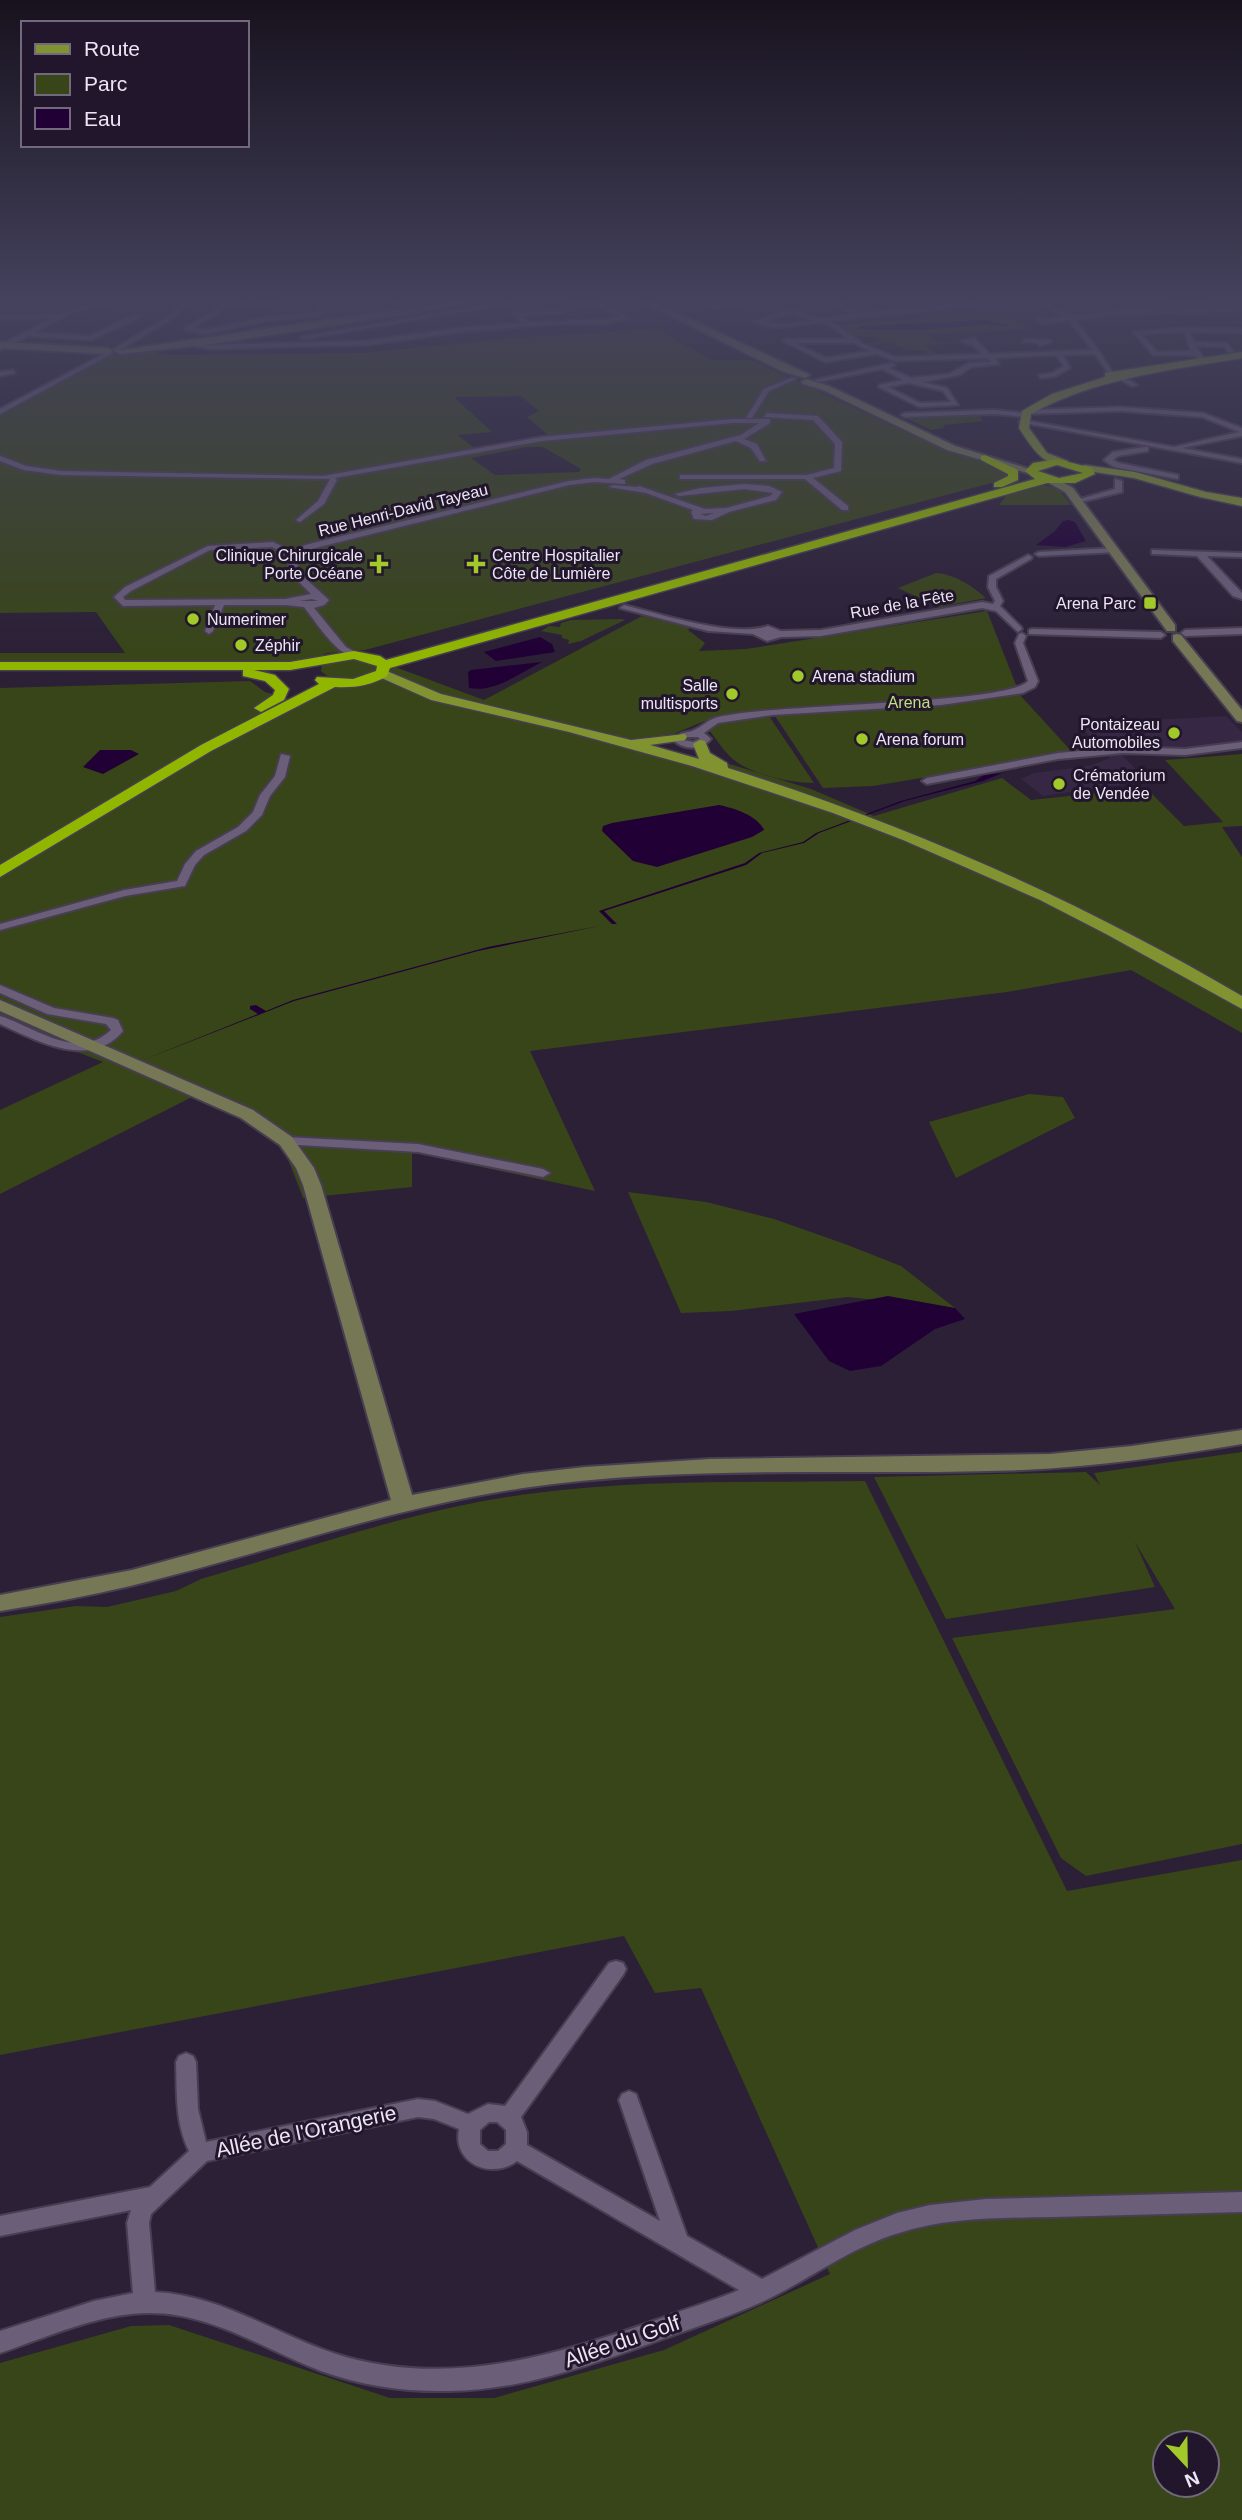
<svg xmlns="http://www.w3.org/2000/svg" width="1242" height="2520" font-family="Helvetica,sans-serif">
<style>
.built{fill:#362844}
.green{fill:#384518;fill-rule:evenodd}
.water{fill:#200035}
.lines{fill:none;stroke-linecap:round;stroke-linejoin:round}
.stream{stroke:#200035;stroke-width:2}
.street-casing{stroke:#473e51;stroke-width:4}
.secondary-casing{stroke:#473e51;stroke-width:4}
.primary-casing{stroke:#473e51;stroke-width:3}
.highway-casing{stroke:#473e51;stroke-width:3}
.street{fill:#6b5e79;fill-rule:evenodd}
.secondary{fill:#767855;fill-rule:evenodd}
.primary{fill:#819330;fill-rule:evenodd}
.highway{fill:#90b600;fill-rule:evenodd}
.poi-dot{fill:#a1c92a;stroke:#21162c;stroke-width:2.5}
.labels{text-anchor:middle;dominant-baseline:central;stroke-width:6;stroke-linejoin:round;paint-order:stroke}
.far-street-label{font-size:16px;fill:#ece5f4;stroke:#21162c}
.far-poi-label{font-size:16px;fill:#ece5f4;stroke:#21162c;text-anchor:start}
.far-park-label{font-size:16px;fill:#c0df7e;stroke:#21162c}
.near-street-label{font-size:21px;fill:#ece5f4;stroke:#21162c}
</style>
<rect width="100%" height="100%" fill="#2b2036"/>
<polygon class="built" points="1226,716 1242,732 1242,747 1122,755 1147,781 1043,796 1021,779 1034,773 1089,766 1110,758 1078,724"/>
<g class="green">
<polygon points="941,309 955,315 1004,312 1030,329 927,334 939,343 963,343 926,345 936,355 930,356 924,350 907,350 890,343 868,346 864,344 883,340 876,337 853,336 857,335 852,334 840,324 945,317 937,310"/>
<path d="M658,329L711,360H752L925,441L1001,468L1007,475L995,482L365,650L327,653L305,662L0,661V653H125L96,612L0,613V414L21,405L80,370L116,354L150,351L165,355H197L364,353L510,338ZM521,396L539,411L527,417L548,435L474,448L458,435L492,432L454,397ZM528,447H543L581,469L579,472L495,475L471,458Z"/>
<polygon points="979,415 983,421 944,425 943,428 931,430 908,419"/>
<polygon points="1043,485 1059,489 1071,505 999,505 1007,495"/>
<path d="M936,573C955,574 972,586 986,598L939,607L898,588Z"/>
<polygon points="987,611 1020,695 1073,753 873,786 823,788 771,710 710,719 673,734 629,739 511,710 533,719 733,765 811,789 874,816 1002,778 1031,800 1146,788 1184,826 1223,822 1165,760 1242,754 1242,826 1222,827 1242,857 1242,1033 1131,970 1007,992 530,1051 595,1191 412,1152 412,1187 303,1198 284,1149 247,1121 194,1096 0,1194 0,1110 103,1062 0,1022 0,688 250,681 265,692 303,703 335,686 369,684 395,667 484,700 642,616 690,627 688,630 705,643 699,651 746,649"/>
<polygon points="571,620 621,619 625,620 581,641 568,644 569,640 562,638 562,635 541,631 549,626 560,627 561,623"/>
<path d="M351,658L376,665V670C361,680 335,685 321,671L322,666L329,662Z"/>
<path d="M769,716L814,783C791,783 753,775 734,760C724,752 717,740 709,730L713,725Z"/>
<polygon points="1029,1094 1063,1097 1075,1118 956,1178 929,1122"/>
<polygon points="628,1192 706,1202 774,1219 845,1244 901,1266 955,1308 848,1297 731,1311 681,1313"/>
<polygon points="1242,1452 1242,1844 1086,1876 1061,1858 952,1638 1175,1609 1135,1542 1155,1587 946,1619 874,1477 1086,1472 1100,1485 1094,1473"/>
<path d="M865,1481L1067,1891L1242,1860V2520H0V2363L131,2326L169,2325L390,2398H494L664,2350L830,2274L701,1988L655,1993L624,1936L0,2055V1617L76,1606L107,1607L176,1591L201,1579C311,1547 421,1507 536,1493C642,1479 757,1483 865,1481ZM1165,2443H1207V2485H1165Z"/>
</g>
<g class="water">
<polygon points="985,320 1001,324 917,330 857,329 862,326"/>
<polygon points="1069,520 1075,522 1086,541 1065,547 1036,545 1055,531 1063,521"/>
<polygon points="540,637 552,644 555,652 496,661 484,652"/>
<path d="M542,662C520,673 494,693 469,688L468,672L471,670Z"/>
<polygon points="1242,748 1187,754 1114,754 1024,764 983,781 905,801 819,833 804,843 762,853 746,865 604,911 617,924 612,924 599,911 745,863 759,853 803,842 816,833 901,801 975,781 984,775 1002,773 1023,763 1112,752"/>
<polygon points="100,750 131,750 139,754 103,774 83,767"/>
<path d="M719,805C733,808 757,815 764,830L752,837L657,867L633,861L602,831L603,826L612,823Z"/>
<polygon points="604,925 478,951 294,1001 138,1062 258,1014 250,1009 250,1006 256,1005 266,1011 293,1000 488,947"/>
<polygon points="888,1296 955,1308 965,1319 935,1329 881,1366 850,1371 829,1361 794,1314"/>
</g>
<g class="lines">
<polyline class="stream" points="997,324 1006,325"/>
<g class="street-casing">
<g id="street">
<polygon points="107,300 117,300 72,313 35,332 90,336 124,319 138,315 141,317 91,340 29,336 0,350 0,345 53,318 0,319 0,315 61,314"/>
<polygon points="186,300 193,300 170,320 118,351 114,351 114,349 166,318"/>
<polygon points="222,300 228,300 226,303 311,300 223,307 218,313 193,328 205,330 267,317 316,312 321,310 314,300 320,300 327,310 318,316 267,321 205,334 185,330 185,328 214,311"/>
<polygon points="386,300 395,300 418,308 415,310"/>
<polygon points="518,300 596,300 629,318 603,324 553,324 460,332 366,345 209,349 184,344 187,342 209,345 366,341 460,328 522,323 512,314 515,312 561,311 564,313 521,316 529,322 603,320 620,317 595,304 532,300 304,339 301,337"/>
<polygon points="696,300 704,300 716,305 754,300 715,309"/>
<path d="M848,300H860L843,305L859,313L990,300L936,310L827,321L835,324L863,344L895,357L982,354L972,345L961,341L974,338L990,354L1092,350L1069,320L1042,324L1035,319L1037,316L1043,320L1064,317L1036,300C1051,300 1061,316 1076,316C1115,314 1201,288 1232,310L1229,312L1117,314L1075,320L1099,351L1114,375H1110L1095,354L1063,355L1070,368L1056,376L1041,378L1039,375L1052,373L1064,366L1056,355L994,358L999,364L971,367L960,375L922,382L947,388L958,405L919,407L879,387V385L903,380L882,369L818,382L815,380L892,363L895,365L889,368L911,378L949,374L969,363L991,362L987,358L894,361L877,354L825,362L783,341L786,339H848C840,333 830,323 820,323C796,323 777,333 754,322L780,312L794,310L821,319L853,314L833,304ZM1191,305L1221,308L1148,310ZM794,314L814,321L784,324L764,322L783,315ZM795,343H854L870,351L826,358ZM909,383L943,391L951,402L920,403L888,387Z"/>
<path d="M1186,328L1242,329V333L1190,332L1194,342L1227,343L1233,351L1228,352L1225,347L1196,346L1204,359L1201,361L1193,355H1153L1133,332ZM1184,332L1191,351L1157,352L1141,334Z"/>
<polygon points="1025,339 1049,340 1052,342 1040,346 1037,343 1023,342"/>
<polygon points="108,352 113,353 0,414 0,409"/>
<polygon points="13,370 15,373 0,376 0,372"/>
<polygon points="1119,377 1123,377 1137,385 1132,386 1119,379"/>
<polygon points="791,378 796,379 769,391 752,418 746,418 764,389"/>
<polygon points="1120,407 1203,413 1242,428 1242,436 1182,448 1242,459 1242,463 1019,422 1023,420 1174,447 1239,432 1202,417 1120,411 1028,414 1025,417 994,414 905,417 901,415 905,413 994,410 1025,413 1028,410"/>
<polygon points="767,413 818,416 842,442 841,471 813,478 848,506 848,510 842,510 805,479 680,479 680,475 807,475 834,468 835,444 813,420 764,417"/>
<path d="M733,419H770V423L744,439L757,444L766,461H760L751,448L736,441L652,464L619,479L625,480V484L594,482L569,485L311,549L298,556L297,571L329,600L324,605L314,608L346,647L357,653V657C338,658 316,622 304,607L285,605H224L213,631L209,634L205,631L215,605L123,606L114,597L125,587L208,546L273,542L294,552L305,545L569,481L594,478L609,479L646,460L741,435L759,423H733L542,441L335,478L337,480L324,504L300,522L296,520L318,501L330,479L61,475L24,470L0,461V456L26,466L61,471L323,476L542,437ZM272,547L290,556L289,572L311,594L285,599L125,600L123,597L131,591L210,550ZM312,599L318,601H299Z"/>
<polygon points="1145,447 1148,447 1148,451 1118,456 1113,460 1119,463 1178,475 1178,479 1114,467 1104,460 1113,452"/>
<polygon points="1115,479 1122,481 1122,492 1077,503 1073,501 1115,489"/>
<path d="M744,484L769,486L782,492L776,500L729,512L712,520L694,519L691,512L693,510L646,493L609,487L613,485L636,487L639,486L705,509L726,508L770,496L773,493L744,489L679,496L675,494L701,488ZM714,513L706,516L700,514Z"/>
<polygon points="1114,548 1117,548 1117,552 1039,556 1035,554 1039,552"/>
<polygon points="1152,550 1242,553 1242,557 1207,556 1242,593 1242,599 1233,596 1197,556 1155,554 1152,554"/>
<path d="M1028,555L1032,557L1031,559L996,579V587L1003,601L1000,606L1021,627L1022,629L1018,632L996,611L982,608L821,636L781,637L767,641L753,634L708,631L620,608L624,605C661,614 733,638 768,626L781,631L821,630L982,602L993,604L995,601L988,587L989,576Z"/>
<polygon points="1242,628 1242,634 1185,636 1181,633 1185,630"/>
<polygon points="1032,629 1161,632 1165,635 1161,638 1029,634 1029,630"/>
<path d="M1022,633L1026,636L1023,643L1038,681L1035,687L1023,693L941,705L772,715L718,723L704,733L711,739C701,751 684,750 673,740C683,729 686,735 696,729C703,726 708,720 715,718C766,703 1008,705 1028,681L1015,643L1019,634ZM687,737H698L700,739L693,742L684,740Z"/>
<polygon points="1242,742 1242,748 1185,755 1123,753 1058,759 927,784 922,781 927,778 1058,753 1123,747 1185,749"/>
<polygon points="281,754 290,756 285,777 270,796 262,815 246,831 204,855 195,865 185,886 125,896 0,930 0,924 124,890 177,881 185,864 196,851 238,827 253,812 260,795 275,776"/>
<path d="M0,985L54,1008L113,1018L118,1020L123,1031C91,1070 37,1041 0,1024V1016C35,1027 77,1062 111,1030L106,1024L47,1014L0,993Z"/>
<polygon points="286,1137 418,1144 543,1169 550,1173 543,1177 418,1152 281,1144 279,1141"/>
<path d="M616,1961L623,1963L626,1969L623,1975L521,2117L527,2132V2145L660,2221L619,2100L622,2094L629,2091L636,2094L687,2236L762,2279L855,2230L897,2213L930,2205L986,2199L1242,2192V2212C1179,2214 1116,2215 1054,2217C1002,2218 948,2217 899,2233C851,2247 810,2279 766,2300C734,2315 701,2325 668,2337C597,2363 526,2390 449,2391C406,2392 362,2386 321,2371C265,2350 212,2313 150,2313C99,2313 48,2337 0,2353V2331L94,2301L133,2293L127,2223L131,2210L0,2236V2216L150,2187L189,2151C175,2123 177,2092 176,2062L179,2056L186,2053L193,2056L196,2062L198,2109L206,2142L418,2099L435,2101L468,2114L488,2104L505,2106L609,1963ZM418,2117L434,2119L459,2129C452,2164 492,2180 517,2161L739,2290C713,2301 685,2309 659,2319C555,2356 446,2389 336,2354C275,2334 221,2295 155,2292L149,2223L151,2214L207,2161ZM489,2122H497L506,2130V2144L498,2151H488L480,2144V2130Z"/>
</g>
</g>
<g class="secondary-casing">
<g id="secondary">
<polygon points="460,300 478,300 427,311 423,308"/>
<polygon points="638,300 649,300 810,375 805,378 784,372"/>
<polygon points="415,307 418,312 213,344 120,354 115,351"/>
<polygon points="0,342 108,348 113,351 108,354 0,348"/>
<polygon points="806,379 829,386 955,446 1036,471 1031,474 947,450 823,390 803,384 801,382"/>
<polygon points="1047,478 1055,478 1073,488 1175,625 1175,631 1167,631 1065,492 1047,482"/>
<polygon points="1177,634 1181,635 1242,710 1242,722 1237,721 1173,641 1173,635"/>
<path d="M0,1000L253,1110L292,1137L314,1168L321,1185L412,1495L523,1474L585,1467L710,1459L1050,1454L1132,1446L1242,1430V1444C1169,1456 1096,1467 1022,1470C856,1476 688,1464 523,1488C389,1508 262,1554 130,1586C87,1596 44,1604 0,1611V1595L132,1570L391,1500L303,1185L296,1168L280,1145L241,1118L0,1011Z"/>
</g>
</g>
<g class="primary-casing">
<g id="primary">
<path d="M1242,352V358C1170,370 1096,378 1031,414L1029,428L1047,453L1068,461V465C1043,468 1031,446 1019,428L1022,411L1052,394L1105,377V373Z"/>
<polygon points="1085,465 1135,472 1206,492 1242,498 1242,506 1200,497 1134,478 1081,470 1081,466"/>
<path d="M382,669L441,694L631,740L685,734L687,737L685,740L650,745L699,759L693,744L700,740L705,741L710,753L727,763L728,768C908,825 1079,900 1242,996V1009L1106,934L1040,900L903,840L833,813L692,766L569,732L431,700L377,676V670Z"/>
</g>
</g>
<g class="highway-casing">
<g id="highway">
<polygon points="985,455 1018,470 1018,480 1002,487 994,487 994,483 1008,476 1008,474 981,460 981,456"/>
<path d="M1057,459L1092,468L1095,474L1075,483H1047L390,668L387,676C371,686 353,688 335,687L211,751L0,877V865L201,745L319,684L315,680L317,677L353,679L376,671L377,666L354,659L290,670H254L275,675L289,689L284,700L261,712L254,708L273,695L275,690L265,681L243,676V670H0V662H290L354,651L380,656L386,660L1035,479L1025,471L1033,463ZM1057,465L1083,473L1059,478L1038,471Z"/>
</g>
</g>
<use href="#street" class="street"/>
<use href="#secondary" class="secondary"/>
<use href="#primary" class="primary"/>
<use href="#highway" class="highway"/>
</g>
<linearGradient id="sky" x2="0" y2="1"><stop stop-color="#18121e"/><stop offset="0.46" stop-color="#44425d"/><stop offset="1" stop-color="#44425d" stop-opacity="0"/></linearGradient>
<rect width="1242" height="653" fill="url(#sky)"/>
<g class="poi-dot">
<path d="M375.5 553.5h7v7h7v7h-7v7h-7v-7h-7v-7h7z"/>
<path d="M472.5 553.5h7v7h7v7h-7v7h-7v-7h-7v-7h7z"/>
<rect x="1143" y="596" width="14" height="14" rx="3.5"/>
<circle cx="193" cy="619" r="7"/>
<circle cx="241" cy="645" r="7"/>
<circle cx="798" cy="676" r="7"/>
<circle cx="732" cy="694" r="7"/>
<circle cx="1174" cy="733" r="7"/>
<circle cx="862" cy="739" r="7"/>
<circle cx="1059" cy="784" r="7"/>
</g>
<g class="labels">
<g class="far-street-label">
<text transform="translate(403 510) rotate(-14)">Rue Henri-David Tayeau</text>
<text transform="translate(902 604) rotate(-10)">Rue de la Fête</text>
</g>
<g class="far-poi-label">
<text x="363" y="555" text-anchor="end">Clinique Chirurgicale<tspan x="363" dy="18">Porte Océane</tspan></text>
<text x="492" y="555">Centre Hospitalier<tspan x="492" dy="18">Côte de Lumière</tspan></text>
<text x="1136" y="603" text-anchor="end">Arena Parc</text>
<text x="207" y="619">Numerimer</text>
<text x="255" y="645">Zéphir</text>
<text x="812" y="676">Arena stadium</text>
<text x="718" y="685" text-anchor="end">Salle<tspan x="718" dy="18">multisports</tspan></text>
<text x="1160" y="724" text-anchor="end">Pontaizeau<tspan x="1160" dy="18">Automobiles</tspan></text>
<text x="876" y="739">Arena forum</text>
<text x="1073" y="775">Crématorium<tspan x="1073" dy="18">de Vendée</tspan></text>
</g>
<g class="far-park-label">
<text x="909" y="702">Arena</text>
</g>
<g class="near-street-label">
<text transform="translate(306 2131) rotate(-12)">Allée de l'Orangerie</text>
<text transform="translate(622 2341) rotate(-19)">Allée du Golf</text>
</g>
</g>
<rect x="21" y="21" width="228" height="126" fill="#21162c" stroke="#72697c" stroke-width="2"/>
<rect x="35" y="44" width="35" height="10" fill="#819330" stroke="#72697c" stroke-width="2"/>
<text x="84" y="56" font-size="21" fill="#ece5f4">Route</text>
<rect x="35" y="74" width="35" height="21" fill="#384518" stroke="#72697c" stroke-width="2"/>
<text x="84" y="91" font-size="21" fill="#ece5f4">Parc</text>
<rect x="35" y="108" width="35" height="21" fill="#200035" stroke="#72697c" stroke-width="2"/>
<text x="84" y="126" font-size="21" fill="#ece5f4">Eau</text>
<g transform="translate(1186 2464) rotate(158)"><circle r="33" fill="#21162c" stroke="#72697c" stroke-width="2"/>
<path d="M0-5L12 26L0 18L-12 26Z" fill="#a1c92a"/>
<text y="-10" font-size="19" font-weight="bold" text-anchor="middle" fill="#ece5f4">N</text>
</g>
</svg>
